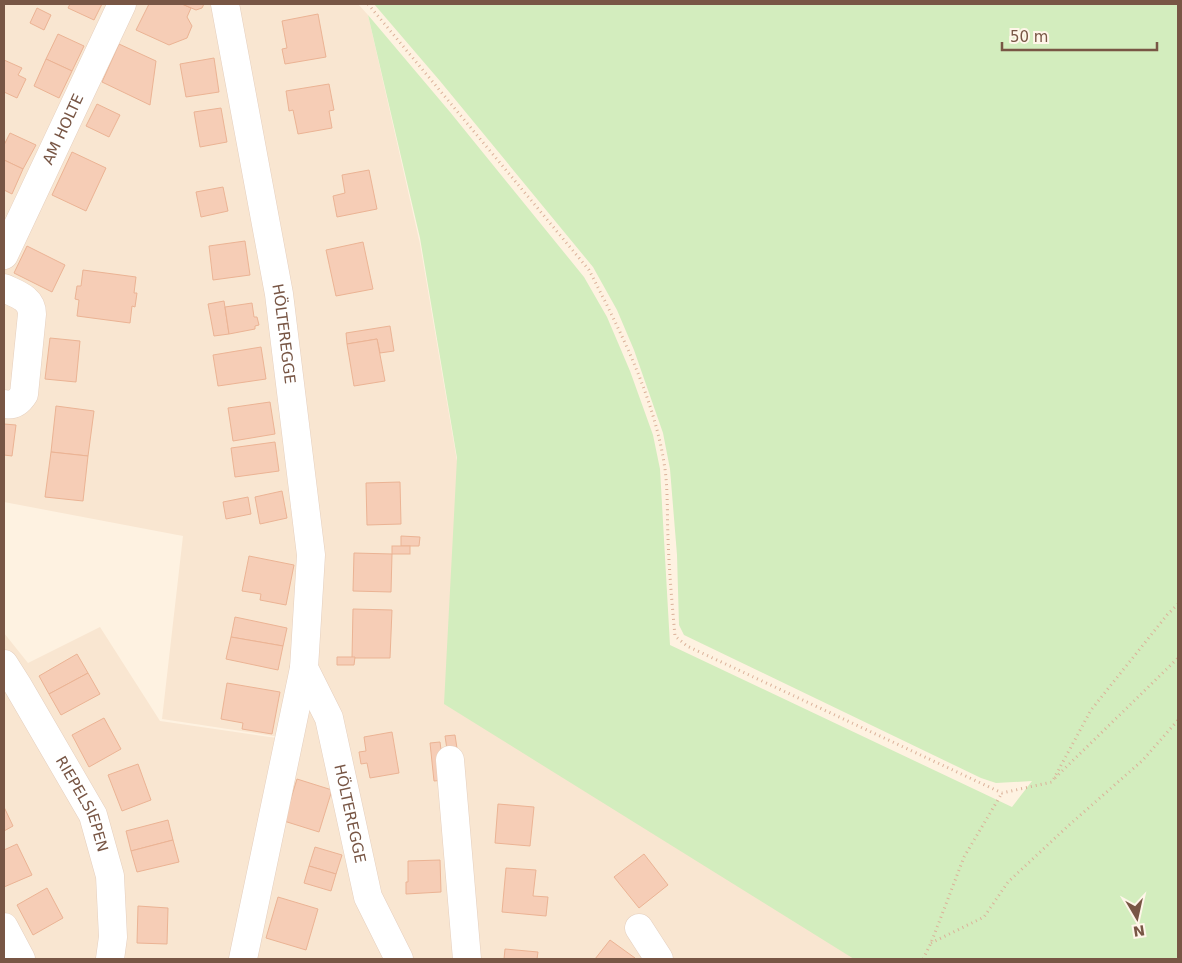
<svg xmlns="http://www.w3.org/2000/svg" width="1182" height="963" font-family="'DejaVu Sans',sans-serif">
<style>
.residential{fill:#f9e6d1}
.green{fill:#d3edbe}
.building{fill:#f6cdb6;stroke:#ebb394}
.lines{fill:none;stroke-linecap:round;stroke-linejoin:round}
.minor-casing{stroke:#e5cfbe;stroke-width:29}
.path{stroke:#dbb199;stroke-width:3;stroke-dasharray:1 4;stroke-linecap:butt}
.minor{stroke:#fff;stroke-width:28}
.labels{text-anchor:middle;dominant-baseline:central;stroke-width:5;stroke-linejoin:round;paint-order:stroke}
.street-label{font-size:15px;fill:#785645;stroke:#fff6e9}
</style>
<rect width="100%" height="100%" fill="#fef2e1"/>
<g class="residential">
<polygon points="4,4 358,4 368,15 420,244 457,461 854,959 248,959 293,739 162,719 183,536 4,502"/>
<polygon points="100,627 160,721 284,739 237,959 4,959 4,633 28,663"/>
</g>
<polygon class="green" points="374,4 1178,4 1178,959 854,959 444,704 457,458 420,238 368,15 450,112 584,277 607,317 630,371 653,435 660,469 670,645 1012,807 1032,781 996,783 981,778 684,635 679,625 677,555 670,469 663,433 634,350 617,310 593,267 440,81"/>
<g class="building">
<polygon points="70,4 102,4 94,20 68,8"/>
<polygon points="149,4 182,4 191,8 187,17 192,26 187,38 169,45 136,30"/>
<polygon points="182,4 204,4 202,8 196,10"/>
<polygon points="37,8 51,15 44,30 30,23"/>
<polygon points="318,14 326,57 285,64 282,49 287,48 282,21"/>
<polygon points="58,34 84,46 72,71 46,59"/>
<polygon points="119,44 156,61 150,105 102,82"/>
<polygon points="214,58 219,92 186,97 180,64"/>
<polygon points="46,59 72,71 59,98 34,86"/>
<polygon points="4,60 22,68 18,75 26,79 17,98 4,92"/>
<polygon points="329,84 334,110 329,111 332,128 298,134 293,110 289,111 286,91"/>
<polygon points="97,104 120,115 109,137 86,126"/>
<polygon points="221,108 227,142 200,147 194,112"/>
<polygon points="10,133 36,145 23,169 4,160 4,145"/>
<polygon points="72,152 106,168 86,211 52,195"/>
<polygon points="4,160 23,169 12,194 4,190"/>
<polygon points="369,170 377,209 337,217 333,196 345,193 342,175"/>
<polygon points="223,187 228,211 201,217 196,192"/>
<polygon points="245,241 250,275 213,280 209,246"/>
<polygon points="363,242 373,289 336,296 326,250"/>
<polygon points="27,246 65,265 52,292 14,273"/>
<polygon points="83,270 136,277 134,293 137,293 135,307 132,306 130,323 77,316 79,300 75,299 77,286 81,286"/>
<polygon points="224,301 229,334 214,336 208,304"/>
<polygon points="252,303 254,317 257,317 259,325 255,326 255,329 229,334 225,307"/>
<polygon points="390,326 394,351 380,353 377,339 347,344 346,333"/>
<polygon points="50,338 80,341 76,382 45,379"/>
<polygon points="377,339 385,381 354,386 347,344"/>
<polygon points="261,347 266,379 218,386 213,355"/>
<polygon points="270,402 275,434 233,441 228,408"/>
<polygon points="56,406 94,411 88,456 51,452"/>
<polygon points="4,424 16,425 12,456 4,455"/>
<polygon points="275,442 279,471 235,477 231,448"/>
<polygon points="51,452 88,456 83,501 45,497"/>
<polygon points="400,482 401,524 367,525 366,483"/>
<polygon points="282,491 287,518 260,524 255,497"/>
<polygon points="248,497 251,514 226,519 223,502"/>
<polygon points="401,536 420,537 419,546 401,546"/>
<rect x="392" y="546" width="18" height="8"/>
<polygon points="354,553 392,554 391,592 353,591"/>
<polygon points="249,556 294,565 286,605 260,600 261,594 242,591"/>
<polygon points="353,609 392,610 390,658 352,658"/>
<polygon points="235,617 287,628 283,646 231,637"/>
<polygon points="231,637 283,646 278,670 226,659"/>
<polygon points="77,654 88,673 49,694 39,676"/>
<polygon points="337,657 355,657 354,665 337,665"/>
<polygon points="88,673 100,694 61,715 49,694"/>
<polygon points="227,683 280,692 272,734 242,729 243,723 221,719"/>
<polygon points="104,718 121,749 89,767 72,735"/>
<polygon points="392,732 399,773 370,778 367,763 361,764 359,752 366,751 364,737"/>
<polygon points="455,735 458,755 448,756 445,736"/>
<polygon points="440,742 445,780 434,781 430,743"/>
<polygon points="138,764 151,800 122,811 108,775"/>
<polygon points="297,779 332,790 319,832 284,821"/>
<polygon points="498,804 534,807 530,846 495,843"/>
<polygon points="4,807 13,826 4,831"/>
<polygon points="168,820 173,840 131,851 126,831"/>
<polygon points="173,840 179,862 137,872 131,851"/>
<polygon points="17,844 32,875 4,887 4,850"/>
<polygon points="315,847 342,855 336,874 309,866"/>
<polygon points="644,854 668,885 639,908 614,877"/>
<polygon points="440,860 441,892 406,894 406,882 408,882 408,861"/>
<polygon points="309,866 336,874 331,891 304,883"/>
<polygon points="506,868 536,870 533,896 548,897 546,916 502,912"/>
<polygon points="47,888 63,918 33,935 17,905"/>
<polygon points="278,897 318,909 306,950 266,938"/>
<polygon points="138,906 168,908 167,944 137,943"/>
<polygon points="610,940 635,958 634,959 595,959"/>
<polygon points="505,949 538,952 537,959 504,959"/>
</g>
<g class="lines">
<g class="minor-casing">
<g id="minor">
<path id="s1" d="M225,4L279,294L311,555L304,668L329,718L368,897L399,959"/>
<path id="s2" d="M4,255L122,4"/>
<path d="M4,288C16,294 32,298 32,314L24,394C19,402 14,406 4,404"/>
<path id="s3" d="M4,664L18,686L93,815L110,876L113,937L110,959"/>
<polyline points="450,760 467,959"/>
<polyline points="4,927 21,959"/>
<polyline points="639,928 659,959"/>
<polyline points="243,959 304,668"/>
</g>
</g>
<g class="path">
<path d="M368,4L589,270C621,332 655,399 665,469C668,491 667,515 668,537C669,570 672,603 675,636L687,646L1002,793L1052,782L1091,710L1167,615L1178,604"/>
<polyline points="1055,778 1178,658"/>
<polyline points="931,943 984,917 1008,882 1068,826 1143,760 1178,720"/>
<polyline points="923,959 931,943 964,857 1002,793"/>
</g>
<use href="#minor" class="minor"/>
</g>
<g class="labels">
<g class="street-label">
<text stroke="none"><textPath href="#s2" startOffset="139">AM HOLTE</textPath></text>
<text stroke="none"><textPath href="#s1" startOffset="335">HÖLTEREGGE</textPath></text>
<text stroke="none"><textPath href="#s3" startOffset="161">RIEPELSIEPEN</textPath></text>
<text stroke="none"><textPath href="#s1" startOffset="825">HÖLTEREGGE</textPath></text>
</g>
</g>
<rect width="1182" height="963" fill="none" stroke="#785645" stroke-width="10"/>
<g transform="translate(1137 918) rotate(171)" stroke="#fff6e9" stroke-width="4" paint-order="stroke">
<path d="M0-4L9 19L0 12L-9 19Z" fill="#785645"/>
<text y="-8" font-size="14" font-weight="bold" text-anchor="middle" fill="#785645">N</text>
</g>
<path d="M1002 42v8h155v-8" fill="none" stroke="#785645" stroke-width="2.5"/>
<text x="1010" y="42" font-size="15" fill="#785645" stroke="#fff6e9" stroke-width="4" paint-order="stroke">50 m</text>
</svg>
